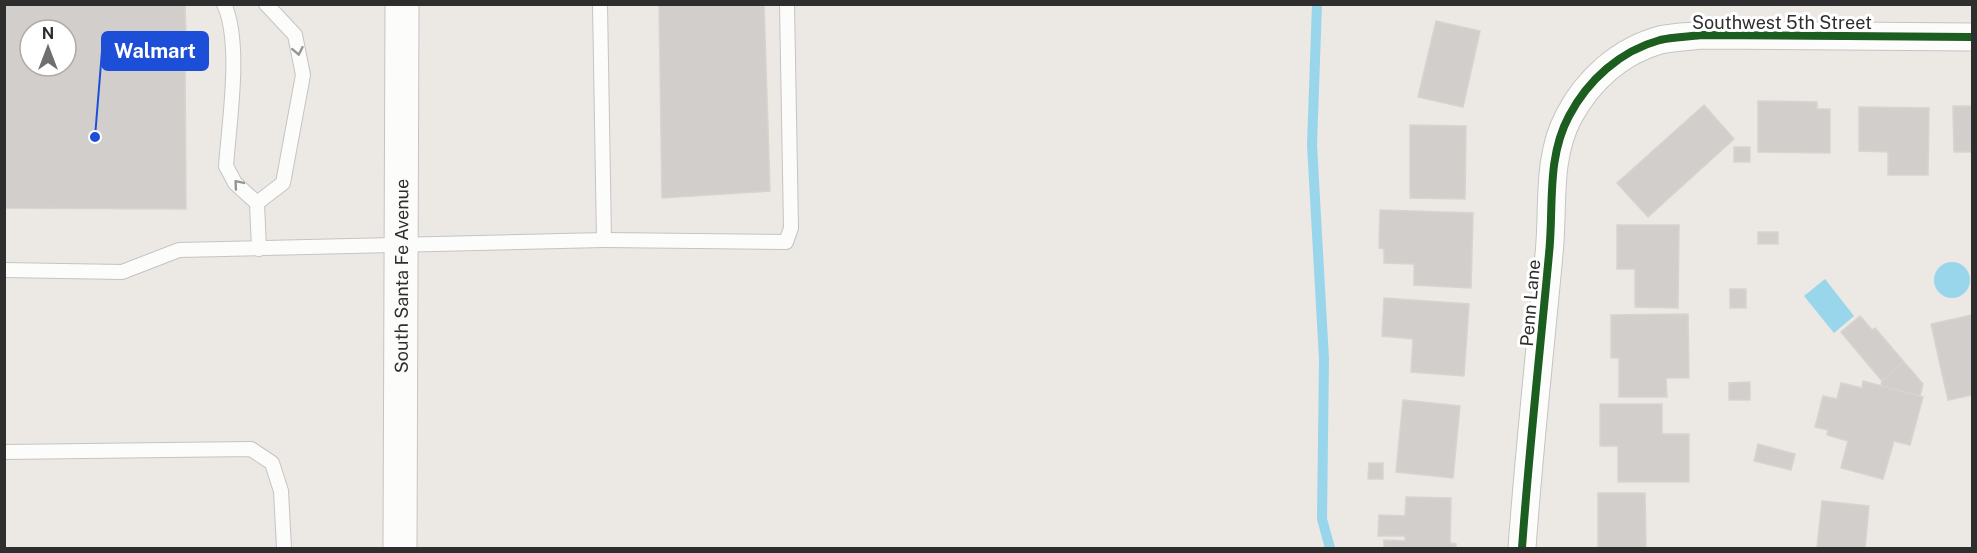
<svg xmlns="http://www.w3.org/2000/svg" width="1977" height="553" font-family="'Public Sans',sans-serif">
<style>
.water{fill:#99d6ec}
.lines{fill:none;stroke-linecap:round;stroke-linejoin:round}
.stream{stroke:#99d6ec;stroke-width:10}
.building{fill:#d1cecb;stroke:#d7d4d0;stroke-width:1.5;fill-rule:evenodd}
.service-casing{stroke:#c5c4c5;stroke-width:16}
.minor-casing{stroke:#c5c4c5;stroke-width:29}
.secondary-casing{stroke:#c5c4c5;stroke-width:35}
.service{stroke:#fcfcfb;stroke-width:14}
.minor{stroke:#fcfcfb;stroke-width:27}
.secondary{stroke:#fcfcfb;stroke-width:33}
.cycleway-casing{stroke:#fff;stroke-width:11}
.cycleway{stroke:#1b5e20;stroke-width:8}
.oneway{stroke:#959594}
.labels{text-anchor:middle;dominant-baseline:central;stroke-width:6;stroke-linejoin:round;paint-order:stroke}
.street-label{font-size:18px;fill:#2e2e2e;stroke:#fff}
.leader{fill:none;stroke:#1d4ed8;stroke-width:2}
.callout-dot{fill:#1d4ed8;stroke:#fff;stroke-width:2}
.callout{fill:#1d4ed8;stroke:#1d4ed8;stroke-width:2}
.callout-label{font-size:20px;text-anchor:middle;font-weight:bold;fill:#fff}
</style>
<rect width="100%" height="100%" fill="#ece8e4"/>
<g class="water">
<circle cx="1952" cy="280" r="18"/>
<polygon points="1825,279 1854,316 1834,333 1804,296"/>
</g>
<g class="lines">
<polyline class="stream" points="1317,4 1312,145 1324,359 1322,519 1330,548"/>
</g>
<g class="building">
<path d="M4,4H185L186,42H193L190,64L185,63L186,209L4,208ZM30,30H66V66H30Z"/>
<polygon points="659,4 764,4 770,191 662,198"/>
<polygon points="1436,21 1480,31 1463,107 1418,97"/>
<polygon points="1758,101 1817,102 1817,109 1830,109 1830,153 1758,152"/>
<polygon points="1704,105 1734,139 1648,217 1617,183"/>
<polygon points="1953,106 1972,106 1972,152 1954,152"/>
<polygon points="1859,107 1929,108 1928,175 1888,175 1888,152 1859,151"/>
<polygon points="1410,125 1466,126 1465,199 1410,198"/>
<rect x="1734" y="147" width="16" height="15"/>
<polygon points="1380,210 1473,213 1471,288 1414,285 1414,264 1384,263 1384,249 1379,248"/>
<polygon points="1617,225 1679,225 1678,308 1635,307 1635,269 1617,269"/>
<rect x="1758" y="232" width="20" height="12"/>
<rect x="1730" y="289" width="16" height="19"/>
<polygon points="1384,298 1469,304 1464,376 1411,372 1413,339 1382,336"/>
<polygon points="1688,314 1689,378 1666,378 1667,397 1619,397 1619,358 1611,358 1611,315"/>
<polygon points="1972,315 1972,395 1948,400 1931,324"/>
<polygon points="1860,316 1872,330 1875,328 1904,362 1882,381 1841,332"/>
<polygon points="1904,362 1923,384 1920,396 1881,386 1882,381"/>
<polygon points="1863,381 1923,397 1910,445 1894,441 1883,479 1841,468 1848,441 1827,435 1828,430 1815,427 1823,396 1837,399 1841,383 1862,388"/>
<polygon points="1750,382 1750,400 1729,400 1729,383"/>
<polygon points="1403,400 1460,406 1453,478 1396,472"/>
<polygon points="1600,404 1662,404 1662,434 1689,434 1689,482 1618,482 1618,446 1600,446"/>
<polygon points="1758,444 1795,454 1791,470 1754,461"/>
<polygon points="1369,463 1383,463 1383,479 1368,479"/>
<polygon points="1598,493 1645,493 1646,548 1598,548"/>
<polygon points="1406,497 1451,498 1450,543 1456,544 1456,548 1384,548 1384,540 1405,541 1405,536 1378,536 1379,515 1405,516"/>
<polygon points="1822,501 1869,506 1865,548 1874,548 1817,548"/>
</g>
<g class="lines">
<g class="service-casing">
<g id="service">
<path d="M224,4C242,43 229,123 226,166L235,183L257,203L283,183L303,75L295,35L266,4"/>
<polyline points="257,203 259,249"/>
<polyline points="604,240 786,242 791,228 787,4"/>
<polyline points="4,270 122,272 179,250 604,240 600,4"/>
<polyline points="4,452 251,449 272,463 281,491 284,548"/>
</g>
</g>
<g class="minor-casing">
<path id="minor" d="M1522,548C1529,450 1540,352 1549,254C1554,208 1546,159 1569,116C1588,80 1620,51 1660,40C1673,37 1688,37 1701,35L1972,37"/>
</g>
<g class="secondary-casing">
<g id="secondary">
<path id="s1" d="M400,548L402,4"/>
</g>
</g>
<use href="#service" class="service"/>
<use href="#minor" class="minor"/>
<use href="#secondary" class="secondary"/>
<g class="cycleway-casing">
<path id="cycleway" d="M1522,548C1529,450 1540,352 1549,254C1554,208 1546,159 1569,116C1588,80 1620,51 1660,40C1673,37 1688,37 1701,35L1972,37"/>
</g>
<use href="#cycleway" class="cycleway"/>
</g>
<defs><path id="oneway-chevron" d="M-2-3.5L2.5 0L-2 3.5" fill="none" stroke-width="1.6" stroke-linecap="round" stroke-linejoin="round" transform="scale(1.5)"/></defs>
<g class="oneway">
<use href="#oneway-chevron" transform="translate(298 51) rotate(79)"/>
<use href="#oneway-chevron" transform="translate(238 184) rotate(-130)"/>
</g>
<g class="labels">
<g class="street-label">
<text x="1782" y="22">Southwest 5th Street</text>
<text stroke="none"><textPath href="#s1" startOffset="272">South Santa Fe Avenue</textPath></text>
<text transform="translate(1530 303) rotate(-85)">Penn Lane</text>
</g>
</g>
<path class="leader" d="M95 137L102 51"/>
<circle class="callout-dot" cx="95" cy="137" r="6"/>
<rect class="callout" x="102" y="32" width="106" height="38" rx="6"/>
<g class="callout-label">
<text x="155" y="58">Walmart</text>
</g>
<rect width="1977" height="553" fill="none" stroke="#2e2e2e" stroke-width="12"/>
<g transform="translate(48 48)"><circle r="28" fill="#ffffff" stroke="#ababab" stroke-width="1.5"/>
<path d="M0-4.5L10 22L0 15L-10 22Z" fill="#706f6e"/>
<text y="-9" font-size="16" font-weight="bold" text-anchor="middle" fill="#2e2e2e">N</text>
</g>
</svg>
